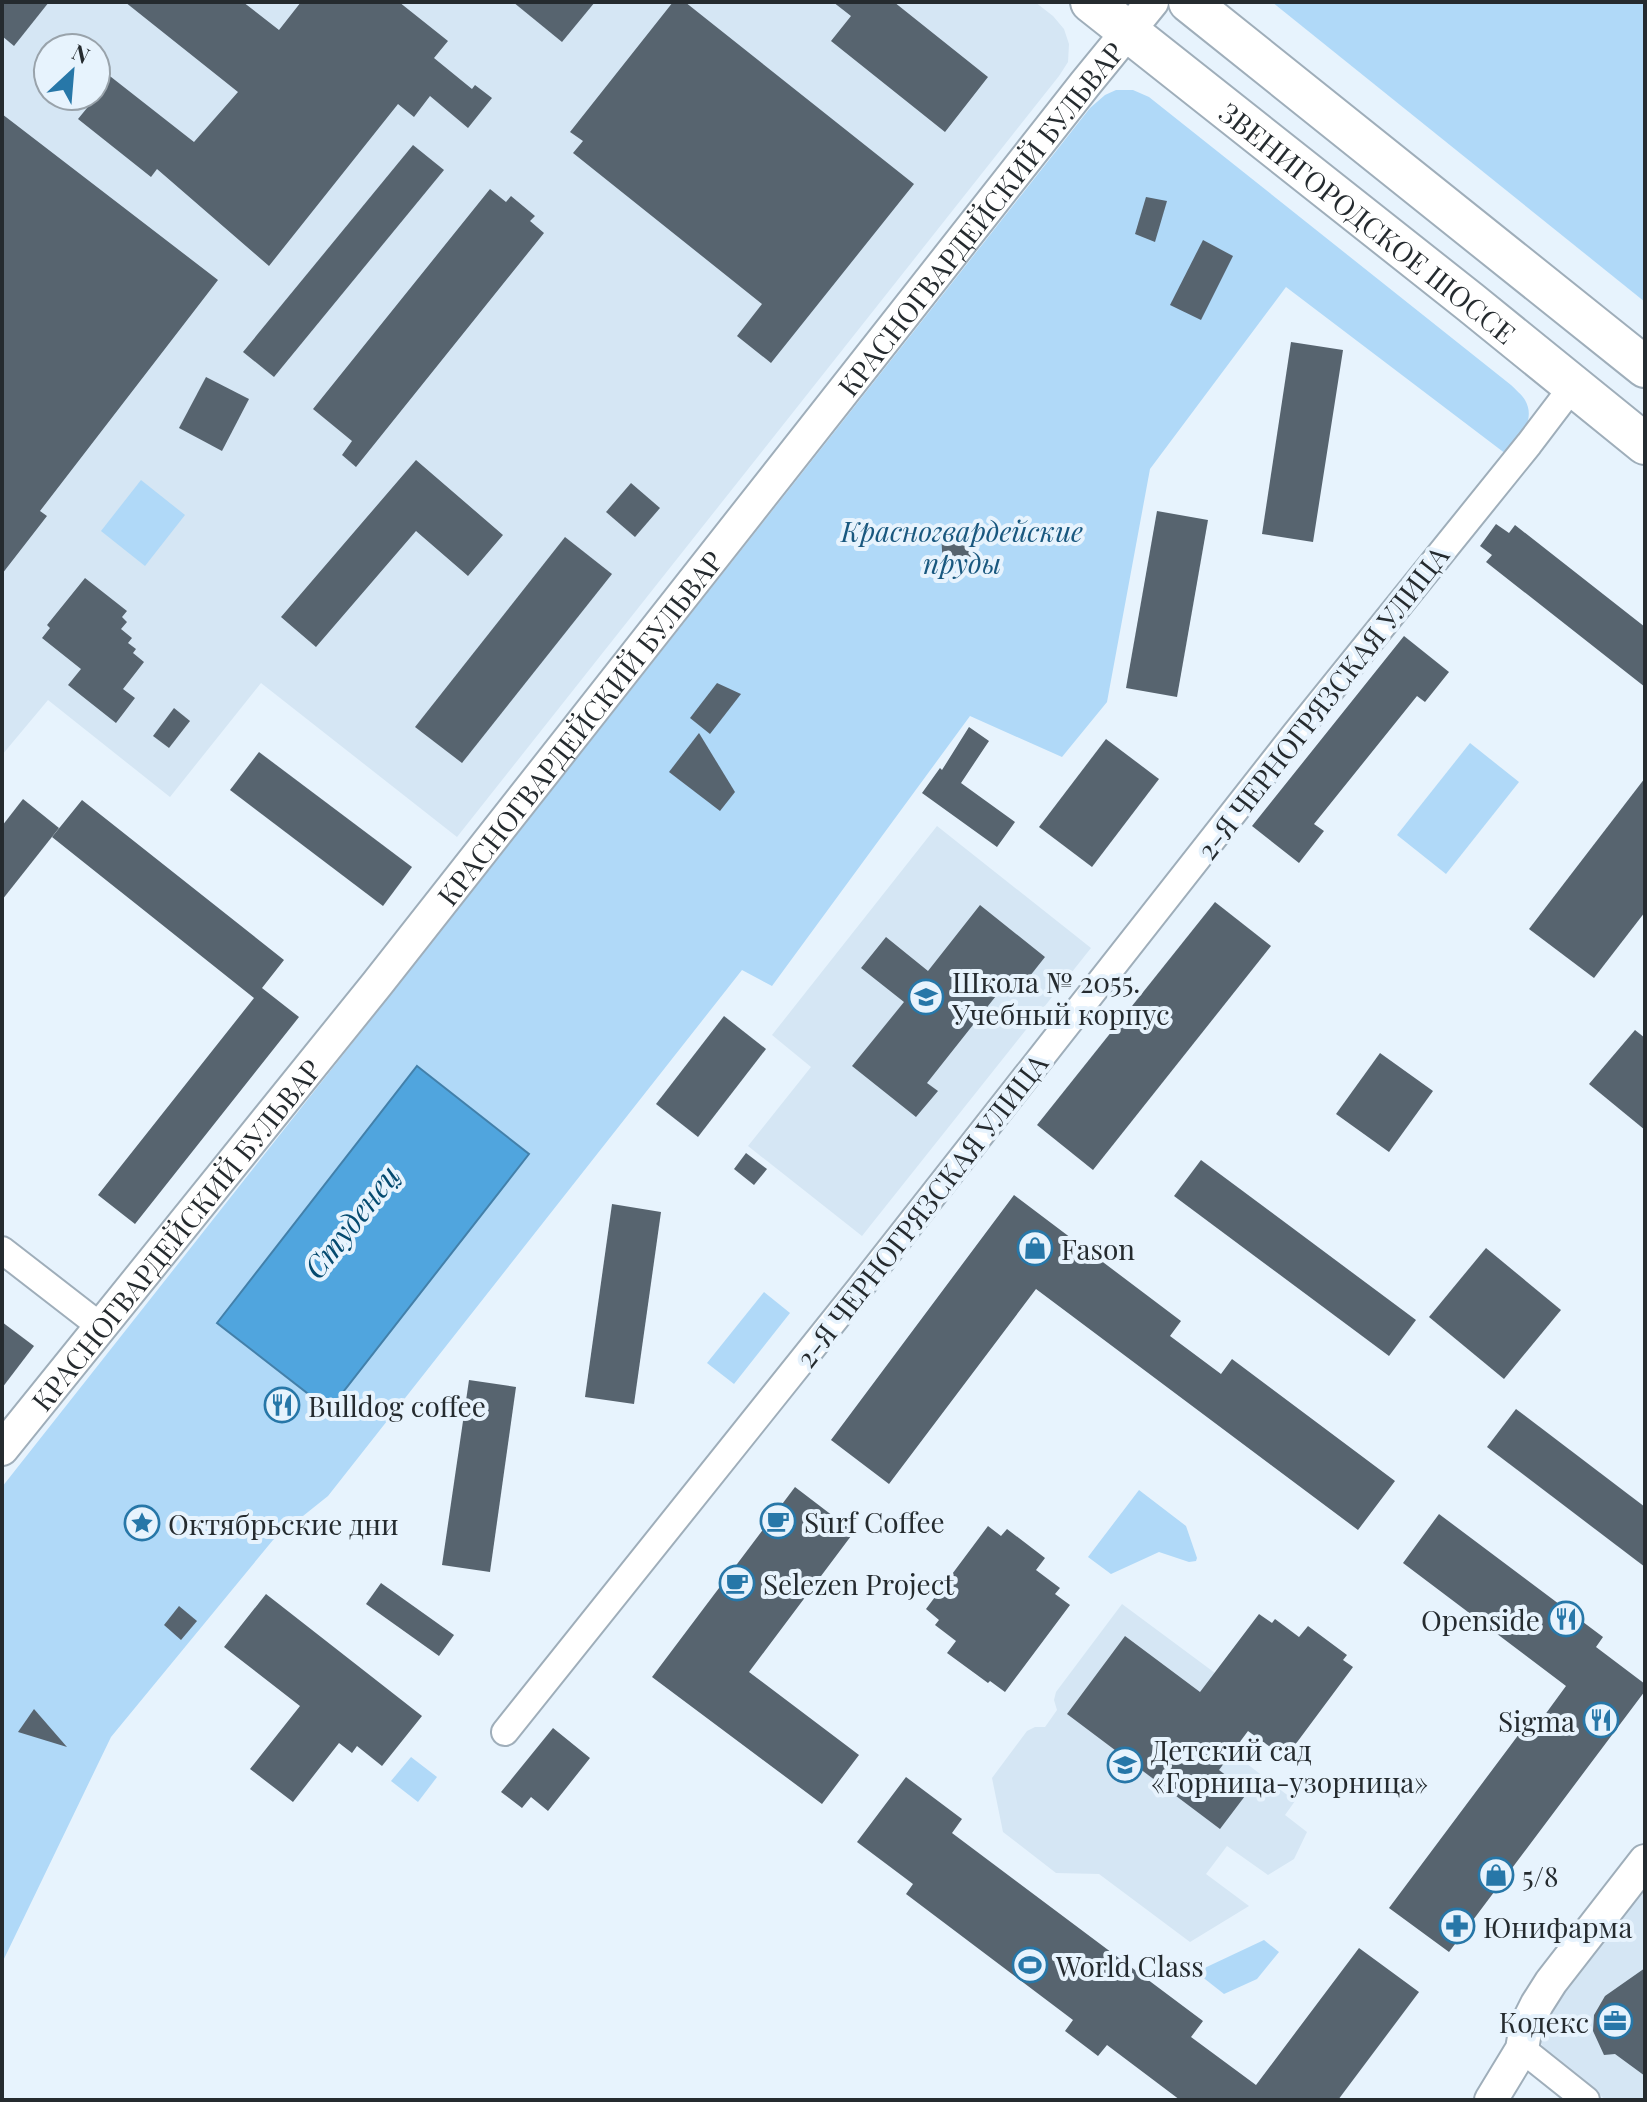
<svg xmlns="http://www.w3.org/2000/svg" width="1647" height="2102" font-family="'Playfair Display',serif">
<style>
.built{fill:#d5e6f4;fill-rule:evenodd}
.green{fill:#b0d9f8}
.water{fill:#50a5de;stroke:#4380aa;stroke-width:2}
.building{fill:#57646f}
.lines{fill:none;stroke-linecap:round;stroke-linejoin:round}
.minor-casing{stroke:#9faeba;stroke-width:30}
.tertiary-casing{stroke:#9faeba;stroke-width:36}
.primary-casing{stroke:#9faeba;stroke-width:44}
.minor{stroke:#fff;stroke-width:26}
.tertiary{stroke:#fff;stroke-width:32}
.primary{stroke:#fff;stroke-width:40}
.labels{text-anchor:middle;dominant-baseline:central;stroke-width:8;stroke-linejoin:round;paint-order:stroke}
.street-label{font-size:28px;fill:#252b2f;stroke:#e7f3fd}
.park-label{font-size:28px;font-style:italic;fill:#19587f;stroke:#e7f3fd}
.poi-label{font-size:28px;fill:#252b2f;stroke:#e7f3fd;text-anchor:start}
.water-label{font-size:30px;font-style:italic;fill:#044a6f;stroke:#e7f3fd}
</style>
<rect width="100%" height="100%" fill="#e7f3fd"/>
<g class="built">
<path d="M2,2H1035L1053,16L1064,29L1069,44L1068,62L1059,76L457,837L261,683L170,797L48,700L2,755ZM48,48H96V96H48Z"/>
<polygon points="937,826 1091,948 862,1236 748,1146 811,1067 772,1035"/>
<polygon points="1122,1604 1215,1673 1207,1715 1241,1741 1233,1753 1295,1801 1285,1815 1307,1832 1294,1859 1268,1875 1227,1846 1206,1874 1249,1906 1190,1942 1099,1874 1056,1873 1003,1832 992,1778 1027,1731 1035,1727 1045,1727 1050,1720 1057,1710 1054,1700 1056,1692"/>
<polygon points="1645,1879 1645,2100 1606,2100 1544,2049 1539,2039 1543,2015"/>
</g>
<g class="green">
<polygon points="1272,2 1645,2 1645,302"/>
<path d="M1116,90H1133L1149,97L1511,385C1515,389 1522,395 1525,400C1537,421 1518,439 1506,454L1286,287L1150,469L1107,702L1062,757L970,716L772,986L742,970L328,1496L273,1540L111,1737L2,1963V1487L1090,108L1105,95Z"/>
<polygon points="141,480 185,515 145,566 101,531"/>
<polygon points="1470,743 1519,782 1446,874 1397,835"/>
<polygon points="764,1292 790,1313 734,1384 707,1363"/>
<polygon points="1139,1490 1186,1526 1197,1558 1196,1561 1189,1562 1159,1552 1111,1574 1088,1557"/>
<polygon points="411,1757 437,1777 418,1802 391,1781"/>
<polygon points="1264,1940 1279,1952 1257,1979 1224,1994 1196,1972"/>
</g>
<polygon class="water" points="417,1066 529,1154 329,1410 217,1323"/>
<g class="building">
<polygon points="2,2 49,2 14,46 2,36"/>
<polygon points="125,2 243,2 279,30 301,2 399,2 448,41 434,58 472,89 475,85 492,98 468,128 430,96 414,117 398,104 269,266 157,169 151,177 78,119 96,97 96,86 106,73 194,142 238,92"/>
<polygon points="513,2 595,2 562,42"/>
<polygon points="673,2 685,2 914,184 771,363 737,336 762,304 573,153 583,141 570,132"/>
<polygon points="833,2 894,2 988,77 945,132 831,41 851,16"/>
<polygon points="2,114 218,280 40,511 47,516 2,574"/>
<polygon points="413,145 444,170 274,377 243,352"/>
<polygon points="490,189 506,202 511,196 535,216 530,221 544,233 356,467 342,455 352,441 313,409"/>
<polygon points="1146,197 1167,201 1155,242 1135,234"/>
<polygon points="1203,240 1233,256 1201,320 1170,305"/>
<polygon points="1291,342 1343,350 1313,542 1262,534"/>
<polygon points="206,377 249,399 222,451 179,428"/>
<polygon points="416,460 503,535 468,576 416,531 316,647 281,617"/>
<polygon points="631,483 660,508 635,537 606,512"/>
<polygon points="1157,511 1208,520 1177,697 1126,688"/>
<polygon points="1496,524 1509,533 1515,525 1645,627 1645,687 1486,562 1492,555 1480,546"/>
<polygon points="969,533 971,563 943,565 941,535"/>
<polygon points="565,537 612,574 462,763 415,727"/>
<polygon points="85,578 127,611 122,617 127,622 121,629 132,638 128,643 136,649 133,653 144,662 123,689 135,698 116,723 68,685 81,669 42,638 50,628 47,625"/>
<polygon points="1404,636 1449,672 1425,702 1417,696 1314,824 1324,831 1299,863 1252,826"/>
<polygon points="717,683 741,694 710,734 690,718"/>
<polygon points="174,708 190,721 169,748 153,736"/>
<polygon points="969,727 989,741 961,783 1015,822 997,847 922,793 940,768 942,770"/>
<polygon points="699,733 735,792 720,811 669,772"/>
<polygon points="1106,739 1159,779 1092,867 1039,827"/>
<polygon points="259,752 412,867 383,906 230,790"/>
<polygon points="1645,778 1645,912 1594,978 1529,929"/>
<polygon points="23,799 59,828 2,900 2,826"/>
<polygon points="82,800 284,960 262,988 299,1017 135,1224 98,1195 254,998 52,837"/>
<polygon points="1215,902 1271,946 1093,1170 1037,1125"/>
<polygon points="980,905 1045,957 1022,986 1011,977 927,1083 938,1091 916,1117 852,1066 904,1002 861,968 886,937 928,971"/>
<polygon points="724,1016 766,1049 698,1137 656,1104"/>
<polygon points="1635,1030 1645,1038 1645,1130 1589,1084"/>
<polygon points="1380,1053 1433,1091 1389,1152 1336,1114"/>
<polygon points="746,1153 767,1169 754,1185 734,1169"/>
<polygon points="1201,1160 1416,1320 1389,1356 1174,1196"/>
<polygon points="1014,1195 1181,1321 1170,1336 1221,1374 1232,1359 1395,1481 1358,1530 1036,1289 889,1484 831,1440"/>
<polygon points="612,1204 661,1212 634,1404 585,1397"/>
<polygon points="1486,1248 1561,1310 1504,1379 1429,1317"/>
<polygon points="2,1322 34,1346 2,1388"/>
<polygon points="469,1380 516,1387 490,1572 442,1565"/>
<polygon points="1516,1409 1645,1507 1645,1567 1487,1447"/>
<polygon points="795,1487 854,1532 749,1672 859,1755 822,1804 652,1677"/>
<polygon points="1439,1514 1603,1637 1596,1647 1645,1684 1645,1691 1449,1952 1389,1908 1528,1722 1536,1727 1566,1686 1403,1563"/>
<polygon points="988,1526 1001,1536 1007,1529 1045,1558 1036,1570 1060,1588 1055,1594 1070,1605 1005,1692 990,1681 988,1683 947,1653 956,1641 935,1625 939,1620 926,1609"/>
<polygon points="381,1583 454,1635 439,1656 366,1604"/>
<polygon points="266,1594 422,1716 382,1766 357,1746 352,1753 339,1743 293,1802 250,1769 300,1706 224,1647"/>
<polygon points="179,1606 197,1621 181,1640 164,1625"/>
<polygon points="1259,1614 1272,1623 1275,1619 1299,1637 1308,1626 1347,1655 1343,1660 1353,1667 1289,1753 1277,1744 1273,1749 1248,1731 1219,1770 1248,1792 1220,1829 1067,1714 1125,1636 1200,1692"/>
<polygon points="34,1709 67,1747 18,1732"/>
<polygon points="553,1728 590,1758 548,1811 531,1797 522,1808 501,1792"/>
<polygon points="906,1777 962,1819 952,1833 1203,2021 1191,2037 1256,2085 1359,1948 1419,1992 1338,2100 1180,2100 1107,2045 1098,2056 1065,2031 1073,2020 906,1894 913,1884 857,1842"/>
<polygon points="1645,1968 1645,2076 1615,2054 1604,2055 1593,2031 1594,2015 1605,1996"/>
</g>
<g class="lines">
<g class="minor-casing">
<g id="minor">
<polyline points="2,1250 100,1326"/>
<polyline points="505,1732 860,1288 1296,733 1529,444 1573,386"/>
<polyline points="1522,2049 1586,2100"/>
</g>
</g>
<g class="tertiary-casing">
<g id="tertiary">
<path id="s1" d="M2,1449L377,984L1085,84L1152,2"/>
<polyline points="1491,2100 1522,2049 1526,2026 1537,2004 1551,1982 1645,1861"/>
</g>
</g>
<g class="primary-casing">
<g id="primary">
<path id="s2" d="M1091,2L1470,302L1645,444"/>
<polyline points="1189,2 1645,367"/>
</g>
</g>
<use href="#minor" class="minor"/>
<use href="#tertiary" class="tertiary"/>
<use href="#primary" class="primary"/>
</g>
<defs>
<g id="school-ring" transform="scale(1.8)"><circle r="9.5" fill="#e7f3fd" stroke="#2777a8" stroke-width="1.5"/><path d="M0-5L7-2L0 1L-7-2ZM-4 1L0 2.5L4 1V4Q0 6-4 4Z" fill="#2777a8"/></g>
<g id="shop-ring" transform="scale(1.8)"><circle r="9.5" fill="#e7f3fd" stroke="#2777a8" stroke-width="1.5"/><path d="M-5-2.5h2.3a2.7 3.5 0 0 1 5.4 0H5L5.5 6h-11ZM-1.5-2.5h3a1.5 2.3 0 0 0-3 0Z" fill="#2777a8"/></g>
<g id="restaurant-ring" transform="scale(1.8)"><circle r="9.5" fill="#e7f3fd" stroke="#2777a8" stroke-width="1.5"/><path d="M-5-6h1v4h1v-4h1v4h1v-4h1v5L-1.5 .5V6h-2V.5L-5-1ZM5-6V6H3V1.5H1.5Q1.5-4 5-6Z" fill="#2777a8"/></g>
<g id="cafe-ring" transform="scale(1.8)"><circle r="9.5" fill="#e7f3fd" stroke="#2777a8" stroke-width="1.5"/><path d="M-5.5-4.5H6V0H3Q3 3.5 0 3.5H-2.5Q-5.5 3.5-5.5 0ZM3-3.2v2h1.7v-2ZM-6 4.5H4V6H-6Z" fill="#2777a8"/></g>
<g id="sight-ring" transform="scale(1.8)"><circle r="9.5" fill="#e7f3fd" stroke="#2777a8" stroke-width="1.5"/><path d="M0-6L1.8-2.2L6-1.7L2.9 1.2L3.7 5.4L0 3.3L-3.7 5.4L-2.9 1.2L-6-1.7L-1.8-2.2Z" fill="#2777a8"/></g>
<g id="pharmacy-ring" transform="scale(1.8)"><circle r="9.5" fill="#e7f3fd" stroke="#2777a8" stroke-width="1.5"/><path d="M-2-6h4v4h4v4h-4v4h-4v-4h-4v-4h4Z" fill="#2777a8"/></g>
<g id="stadium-ring" transform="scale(1.8)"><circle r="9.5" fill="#e7f3fd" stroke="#2777a8" stroke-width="1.5"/><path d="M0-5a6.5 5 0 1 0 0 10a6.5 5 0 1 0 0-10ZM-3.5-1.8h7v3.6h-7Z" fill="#2777a8"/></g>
<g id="office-ring" transform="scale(1.8)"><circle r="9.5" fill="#e7f3fd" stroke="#2777a8" stroke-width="1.5"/><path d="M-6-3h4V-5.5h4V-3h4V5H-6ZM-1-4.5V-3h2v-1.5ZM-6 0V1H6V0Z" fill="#2777a8"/></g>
</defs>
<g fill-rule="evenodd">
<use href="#school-ring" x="926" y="997"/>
<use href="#shop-ring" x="1035" y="1248"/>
<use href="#restaurant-ring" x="282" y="1405"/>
<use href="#cafe-ring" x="778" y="1521"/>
<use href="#sight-ring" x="142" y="1523"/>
<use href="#cafe-ring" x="737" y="1583"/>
<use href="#restaurant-ring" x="1566" y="1619"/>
<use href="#restaurant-ring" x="1601" y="1720"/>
<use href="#school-ring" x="1125" y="1765"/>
<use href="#shop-ring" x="1496" y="1875"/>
<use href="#pharmacy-ring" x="1457" y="1926"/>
<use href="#stadium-ring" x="1030" y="1965"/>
<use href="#office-ring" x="1615" y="2021"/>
</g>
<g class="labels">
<g class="street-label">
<text stroke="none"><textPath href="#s1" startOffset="1572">КРАСНОГВАРДЕЙСКИЙ БУЛЬВАР</textPath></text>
<text stroke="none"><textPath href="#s2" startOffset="354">ЗВЕНИГОРОДСКОЕ ШОССЕ</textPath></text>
<text transform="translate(1322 702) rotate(-52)">2-Я ЧЕРНОГРЯЗСКАЯ УЛИЦА</text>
<text stroke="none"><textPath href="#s1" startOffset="924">КРАСНОГВАРДЕЙСКИЙ БУЛЬВАР</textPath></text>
<text transform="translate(921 1210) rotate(-52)">2-Я ЧЕРНОГРЯЗСКАЯ УЛИЦА</text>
<text stroke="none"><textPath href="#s1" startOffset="276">КРАСНОГВАРДЕЙСКИЙ БУЛЬВАР</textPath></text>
</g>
<g class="park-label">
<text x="962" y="530">Красногвардейские<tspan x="962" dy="32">пруды</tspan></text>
</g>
<g class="poi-label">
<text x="952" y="981">Школа № 2055.<tspan x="952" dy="32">Учебный корпус</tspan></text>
<text x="1061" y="1248">Fason</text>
<text x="308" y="1405">Bulldog coffee</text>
<text x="804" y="1521">Surf Coffee</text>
<text x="168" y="1523">Октябрьские дни</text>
<text x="763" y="1583">Selezen Project</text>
<text x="1540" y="1619" text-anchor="end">Openside</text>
<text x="1575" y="1720" text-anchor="end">Sigma</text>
<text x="1151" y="1749">Детский сад<tspan x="1151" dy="32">«Горница-узорница»</tspan></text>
<text x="1522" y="1875">5/8</text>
<text x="1483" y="1926">Юнифарма</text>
<text x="1056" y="1965">World Class</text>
<text x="1589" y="2021" text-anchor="end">Кодекс</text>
</g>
<g class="water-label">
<text transform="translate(351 1221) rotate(-52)">Студенец</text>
</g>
</g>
<rect width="1647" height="2102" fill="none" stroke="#252b2f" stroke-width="8"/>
<g transform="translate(72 72) rotate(26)"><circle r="38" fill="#e7f3fd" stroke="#99a3ab" stroke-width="2"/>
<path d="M0-6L14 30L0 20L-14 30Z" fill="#2777a8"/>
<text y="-12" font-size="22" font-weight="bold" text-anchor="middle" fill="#252b2f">N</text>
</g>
</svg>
